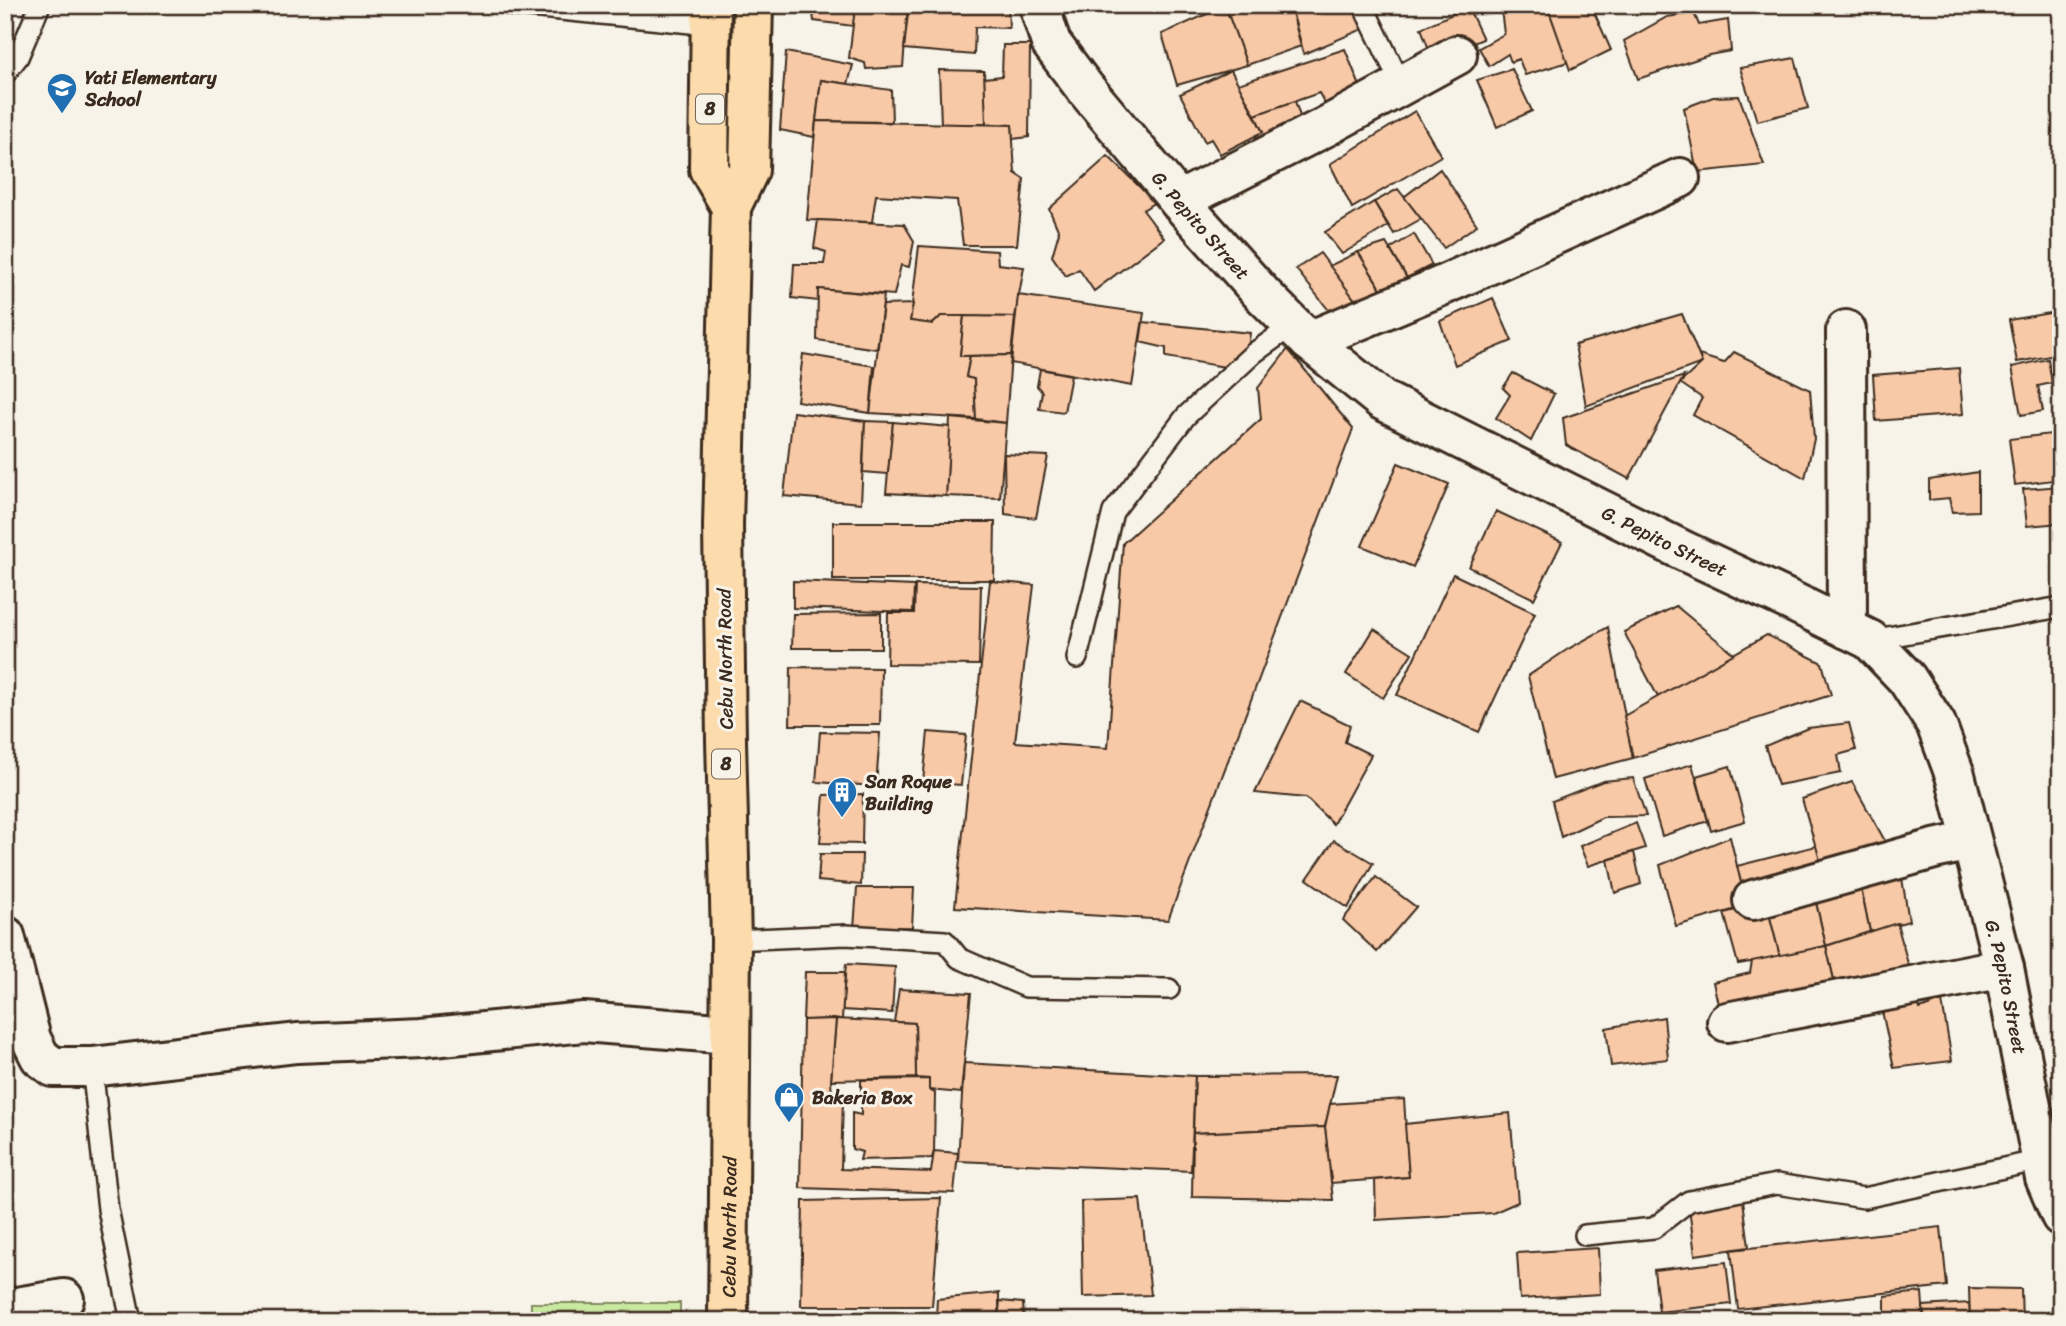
<svg xmlns="http://www.w3.org/2000/svg" width="2066" height="1326" font-family="Sriracha,sans-serif">
<style>
.green{fill:#c9e9a1;stroke:#828a60;stroke-width:2}
.building{fill:#f8c9a7;stroke:#3b2a1e;stroke-width:2}
.lines{fill:none;stroke-linecap:round;stroke-linejoin:round}
.lane-casing{stroke:#3b2a1e;stroke-width:24}
.street-casing{stroke:#3b2a1e;stroke-width:44}
.secondary-casing{stroke:#3b2a1e;stroke-width:44}
.primary-casing{stroke:#3b2a1e;stroke-width:44}
.lane{stroke:#f7f3e8;stroke-width:19}
.street{stroke:#f7f3e8;stroke-width:38}
.secondary{stroke:#f7f3e8;stroke-width:38}
.primary{stroke:#fcdcac;stroke-width:38}
.labels{text-anchor:middle;dominant-baseline:central;stroke-width:6;stroke-linejoin:round;paint-order:stroke}
.shield{fill:#f7f3e8;stroke:#73665b;stroke-width:2}
.shield-label{font-size:18px;font-weight:bold;fill:#3b2a1e}
.poi-label{font-size:19px;font-weight:bold;fill:#3b2a1e;stroke:#f7f3e8;text-anchor:start}
.street-label{font-size:19px;fill:#3b2a1e;stroke:#f7f3e8}
</style>
<rect width="100%" height="100%" fill="#f7f3e8"/>
<filter id="ink" filterUnits="userSpaceOnUse"><feTurbulence type="fractalNoise" baseFrequency=".0143" numOctaves="2"/><feDisplacementMap in="SourceGraphic" scale="14" xChannelSelector="R" yChannelSelector="G"/><feConvolveMatrix kernelMatrix="1 2 1 2 8 2 1 2 1" color-interpolation-filters="sRGB"/></filter>
<g filter="url(#ink)">
<rect class="green" x="531" y="1303" width="149" height="18"/>
<g class="building">
<polygon points="812,5 856,5 853,26 814,21"/>
<polygon points="908,5 903,67 866,69 865,63 849,58 855,8"/>
<polygon points="909,5 1008,5 1009,28 975,27 974,55 904,49"/>
<polygon points="1290,5 1301,46 1247,65 1225,6"/>
<polygon points="1319,5 1354,5 1363,29 1304,54 1292,11"/>
<polygon points="1514,5 1547,5 1568,62 1525,75 1519,59 1511,62 1508,54 1489,66 1479,48 1504,34 1501,9"/>
<polygon points="1547,5 1591,5 1611,50 1570,70"/>
<polygon points="1225,6 1247,65 1177,85 1162,34"/>
<polygon points="1468,7 1483,39 1433,60 1421,28"/>
<polygon points="1694,13 1699,25 1728,20 1731,51 1709,55 1638,79 1624,41 1667,17"/>
<polygon points="1003,45 1030,45 1029,137 1013,139 1012,125 986,124 984,78 1002,76"/>
<polygon points="1345,49 1362,91 1326,106 1319,93 1255,115 1238,84"/>
<polygon points="786,52 853,65 848,84 821,80 814,137 780,130"/>
<polygon points="1795,58 1808,108 1757,121 1740,68"/>
<polygon points="1512,69 1532,111 1497,127 1477,80"/>
<polygon points="939,70 984,71 986,124 941,124"/>
<polygon points="1231,70 1263,132 1220,154 1211,139 1205,142 1180,94"/>
<polygon points="821,80 891,90 892,122 816,121"/>
<polygon points="1739,96 1764,165 1697,172 1684,108 1713,97"/>
<polygon points="1295,101 1305,132 1265,152 1256,135 1263,132 1255,115"/>
<polygon points="1415,111 1441,156 1352,208 1330,164"/>
<polygon points="816,121 1012,125 1015,173 1024,179 1017,245 963,245 957,200 876,195 872,222 807,220"/>
<polygon points="1108,156 1155,202 1143,210 1164,238 1094,291 1079,269 1066,276 1052,256 1059,232 1049,209"/>
<polygon points="1440,169 1477,225 1444,248 1404,197"/>
<polygon points="1398,189 1421,219 1394,234 1374,202"/>
<polygon points="1374,202 1388,226 1342,254 1325,232"/>
<polygon points="818,220 904,224 914,241 909,267 901,265 894,295 818,289 818,301 792,298 794,264 824,264 826,252 814,248"/>
<polygon points="1414,234 1432,265 1407,278 1390,249"/>
<polygon points="1386,243 1411,285 1387,298 1358,252"/>
<polygon points="919,246 997,251 998,264 1024,267 1015,317 941,316 933,324 910,321"/>
<polygon points="1358,252 1381,289 1358,304 1329,266"/>
<polygon points="1320,253 1358,304 1335,318 1296,269"/>
<polygon points="818,289 884,295 877,349 817,340"/>
<polygon points="1018,295 1144,313 1132,386 1011,363"/>
<polygon points="1493,298 1512,341 1455,365 1440,321"/>
<polygon points="913,304 910,321 933,324 941,316 964,316 960,356 970,356 966,377 974,379 976,419 870,413 883,305"/>
<polygon points="2061,311 2061,354 2017,362 2009,320"/>
<polygon points="1682,314 1702,363 1586,406 1575,345"/>
<polygon points="964,316 1015,317 1011,355 960,356"/>
<polygon points="1143,322 1250,333 1247,358 1232,358 1231,368 1166,357 1166,348 1140,342"/>
<polygon points="1288,349 1353,429 1168,920 955,907 990,581 1034,585 1015,742 1108,748 1123,543 1261,419 1258,388"/>
<polygon points="1734,352 1810,390 1814,439 1805,478 1693,415 1702,398 1680,383 1702,363 1699,355 1724,363"/>
<polygon points="803,354 874,366 870,413 797,401"/>
<polygon points="1011,355 1006,423 976,419 974,379 966,377 970,356"/>
<polygon points="2048,359 2052,383 2038,386 2043,411 2021,415 2012,367"/>
<polygon points="1959,368 1963,414 1876,421 1873,375"/>
<polygon points="1040,369 1071,375 1064,412 1039,409 1042,392 1037,386"/>
<polygon points="1513,373 1554,394 1531,441 1496,418 1510,395 1503,388"/>
<polygon points="1684,376 1629,479 1566,445 1563,418"/>
<polygon points="793,412 865,421 861,503 784,496"/>
<polygon points="950,418 1006,423 1000,498 946,496"/>
<polygon points="865,421 893,422 888,474 863,472"/>
<polygon points="893,422 950,427 946,496 886,493"/>
<polygon points="2059,433 2061,479 2015,485 2009,439"/>
<polygon points="1004,454 1048,456 1036,518 1005,514"/>
<polygon points="1398,463 1449,484 1413,567 1362,546"/>
<polygon points="1978,472 1978,511 1952,512 1949,498 1929,500 1929,480"/>
<polygon points="2061,486 2061,523 2027,526 2023,489"/>
<polygon points="1496,511 1562,542 1534,599 1469,567"/>
<polygon points="833,522 995,522 994,580 833,580"/>
<polygon points="1453,574 1535,613 1479,732 1397,695"/>
<polygon points="793,581 914,586 913,612 793,608"/>
<polygon points="915,585 981,586 979,665 887,664 888,613 914,613"/>
<polygon points="1676,606 1734,654 1658,697 1624,632"/>
<polygon points="881,613 881,648 792,648 793,614"/>
<polygon points="1608,627 1633,758 1553,779 1528,676 1568,649"/>
<polygon points="1374,629 1412,653 1383,698 1346,674"/>
<polygon points="1767,635 1822,663 1831,695 1633,758 1624,716"/>
<polygon points="791,667 881,668 880,725 790,725"/>
<polygon points="1300,701 1350,725 1345,742 1371,755 1333,824 1306,798 1255,793"/>
<polygon points="1849,723 1856,750 1838,755 1841,773 1778,785 1765,746 1808,728"/>
<polygon points="820,732 880,733 876,786 816,782"/>
<polygon points="928,732 966,735 961,785 923,782"/>
<polygon points="1692,764 1708,821 1662,836 1645,779"/>
<polygon points="1730,766 1745,821 1711,831 1696,776"/>
<polygon points="1633,778 1646,816 1603,817 1561,837 1552,801 1603,781"/>
<polygon points="1852,782 1889,848 1823,872 1802,799"/>
<polygon points="863,794 862,844 820,843 824,795"/>
<polygon points="1636,823 1645,848 1588,866 1580,846"/>
<polygon points="1730,837 1747,906 1676,926 1660,865"/>
<polygon points="1334,840 1373,863 1348,908 1307,879"/>
<polygon points="1816,846 1823,872 1744,894 1737,866"/>
<polygon points="1634,852 1641,884 1615,893 1608,860"/>
<polygon points="820,854 862,854 861,885 818,881"/>
<polygon points="1901,872 1909,921 1870,932 1860,883"/>
<polygon points="1376,877 1416,907 1377,952 1343,920"/>
<polygon points="1860,883 1870,932 1826,946 1814,894"/>
<polygon points="857,888 914,888 912,927 854,928"/>
<polygon points="1814,894 1826,946 1780,957 1766,902"/>
<polygon points="1766,902 1780,957 1738,964 1724,913"/>
<polygon points="1897,923 1911,975 1838,997 1826,946"/>
<polygon points="1826,946 1838,997 1720,1013 1713,982 1750,973 1752,961"/>
<polygon points="846,964 895,967 892,1013 842,1010"/>
<polygon points="805,972 845,972 842,1019 803,1020"/>
<polygon points="1913,988 1920,1009 1942,1001 1952,1061 1894,1068 1880,1001"/>
<polygon points="899,989 971,993 961,1093 929,1090 929,1079 916,1078 915,1023 894,1022"/>
<polygon points="1664,1017 1668,1059 1611,1066 1606,1028"/>
<polygon points="836,1019 915,1023 916,1078 831,1080"/>
<polygon points="836,1019 831,1080 832,1097 843,1098 841,1169 931,1172 934,1151 958,1153 954,1193 800,1188 803,1020"/>
<polygon points="964,1063 1195,1076 1191,1171 958,1161"/>
<polygon points="1337,1075 1325,1127 1193,1133 1195,1076"/>
<polygon points="929,1079 929,1090 935,1093 934,1151 932,1158 860,1160 862,1152 852,1149 852,1113 861,1115 861,1080"/>
<polygon points="1404,1099 1409,1177 1331,1183 1325,1127 1330,1104"/>
<polygon points="1510,1113 1518,1202 1493,1213 1376,1220 1375,1180 1409,1177 1405,1124"/>
<polygon points="1325,1127 1333,1200 1192,1197 1193,1133"/>
<polygon points="941,1198 932,1306 801,1306 803,1201"/>
<polygon points="1140,1199 1151,1295 1083,1297 1081,1201"/>
<polygon points="1743,1200 1749,1247 1695,1255 1689,1208"/>
<polygon points="1941,1227 1947,1286 1738,1309 1731,1250"/>
<polygon points="1598,1248 1600,1294 1520,1299 1517,1253"/>
<polygon points="1726,1262 1731,1304 1659,1312 1654,1270"/>
<polygon points="1969,1288 2021,1289 2022,1321 1970,1321"/>
<polygon points="1922,1292 1924,1321 1885,1321 1885,1296"/>
<polygon points="999,1293 999,1317 936,1318 937,1299"/>
<polygon points="1000,1301 1023,1303 1024,1321 998,1321"/>
<polygon points="1969,1303 1970,1321 1924,1321 1923,1306"/>
<polygon points="907,1316 907,1321 825,1321"/>
</g>
<g class="lines">
<g class="lane-casing">
<g id="lane">
<polyline points="510,5 711,25"/>
<polyline points="1367,14 1401,84"/>
<polyline points="5,74 18,57 40,5"/>
<polyline points="1870,640 2061,607"/>
<polyline points="1077,658 1113,512 1186,416 1254,353 1293,325"/>
<polyline points="731,940 846,935 945,941 959,958 1026,987 1169,989"/>
<polyline points="92,1067 108,1209 131,1321"/>
<polyline points="1585,1235 1654,1228 1689,1201 1777,1184 1864,1198 2041,1160"/>
</g>
</g>
<g class="street-casing">
<g id="street">
<polyline points="1179,201 1325,127 1457,55"/>
<polyline points="1846,330 1847,629"/>
<polyline points="1309,341 1439,287 1680,178"/>
<polyline points="1753,900 1934,849 1971,841"/>
<polyline points="5,936 31,1039 40,1057 53,1067 92,1067 297,1043 422,1038 584,1022 730,1034"/>
<polyline points="1727,1022 2004,968"/>
<polyline points="5,1309 64,1299"/>
</g>
</g>
<g class="secondary-casing">
<g id="secondary">
<path id="s1" d="M1039,5L1051,43L1084,87L1179,201L1262,294L1309,341L1382,400L1684,551L1789,600L1870,640L1907,679L1936,724L1955,775L2004,968L2045,1178L2061,1216"/>
</g>
</g>
<g class="primary-casing">
<g id="primary">
<polyline points="711,5 709,169 731,207"/>
<path id="s2" d="M728,1321L731,940L726,740L723,526L731,207L749,170L753,5"/>
</g>
</g>
<use href="#lane" class="lane"/>
<use href="#street" class="street"/>
<use href="#secondary" class="secondary"/>
<use href="#primary" class="primary"/>
</g>
</g>
<defs>
<g id="school-pin" transform="scale(1.575)"><path d="M0 17L-7.5 6A9.5 9.5 0 1 1 7.5 6Z" fill="#1f6fb2" stroke="#f7f3e8"/><path d="M0-5L7-2L0 1L-7-2ZM-4 1L0 2.5L4 1V4Q0 6-4 4Z" fill="#fff"/></g>
<g id="building-pin" transform="scale(1.575)"><path d="M0 17L-7.5 6A9.5 9.5 0 1 1 7.5 6Z" fill="#1f6fb2" stroke="#f7f3e8"/><path d="M-4-6H4V6H1V3H-1V6H-4ZM-2.5-4.3h1.7v1.8h-1.7ZM.8-4.3h1.7v1.8H.8ZM-2.5-1h1.7V.8h-1.7ZM.8-1h1.7V.8H.8Z" fill="#fff"/></g>
<g id="shop-pin" transform="scale(1.575)"><path d="M0 17L-7.5 6A9.5 9.5 0 1 1 7.5 6Z" fill="#1f6fb2" stroke="#f7f3e8"/><path d="M-5-2.5h2.3a2.7 3.5 0 0 1 5.4 0H5L5.5 6h-11ZM-1.5-2.5h3a1.5 2.3 0 0 0-3 0Z" fill="#fff"/></g>
</defs>
<g fill-rule="evenodd">
<use href="#school-pin" x="62" y="88"/>
<use href="#building-pin" x="842" y="792"/>
<use href="#shop-pin" x="789" y="1097"/>
</g>
<g class="labels">
<g class="shield">
<rect x="696" y="94.5" width="28" height="29" rx="5"/>
<rect x="712" y="749.5" width="28" height="29" rx="5"/>
</g>
<g class="shield-label">
<text x="710" y="109">8</text>
<text x="726" y="764">8</text>
</g>
<g class="poi-label">
<text x="85" y="77">Yati Elementary<tspan x="85" dy="22">School</tspan></text>
<text x="865" y="781">San Roque<tspan x="865" dy="22">Building</tspan></text>
<text x="812" y="1097">Bakeria Box</text>
</g>
<g class="street-label">
<text stroke="none"><textPath href="#s1" startOffset="276">G. Pepito Street</textPath></text>
<text stroke="none"><textPath href="#s1" startOffset="844">G. Pepito Street</textPath></text>
<text transform="translate(725 659) rotate(-91)">Cebu North Road</text>
<text stroke="none"><textPath href="#s1" startOffset="1452">G. Pepito Street</textPath></text>
<text stroke="none"><textPath href="#s2" startOffset="94">Cebu North Road</textPath></text>
</g>
</g>
<rect width="2066" height="1326" fill="none" stroke="#f7f3e8" stroke-width="28"/>
<rect x="14" y="14" width="2038" height="1298" fill="none" stroke="#3b2a1e" stroke-width="2.5" filter="url(#ink)"/>
</svg>
